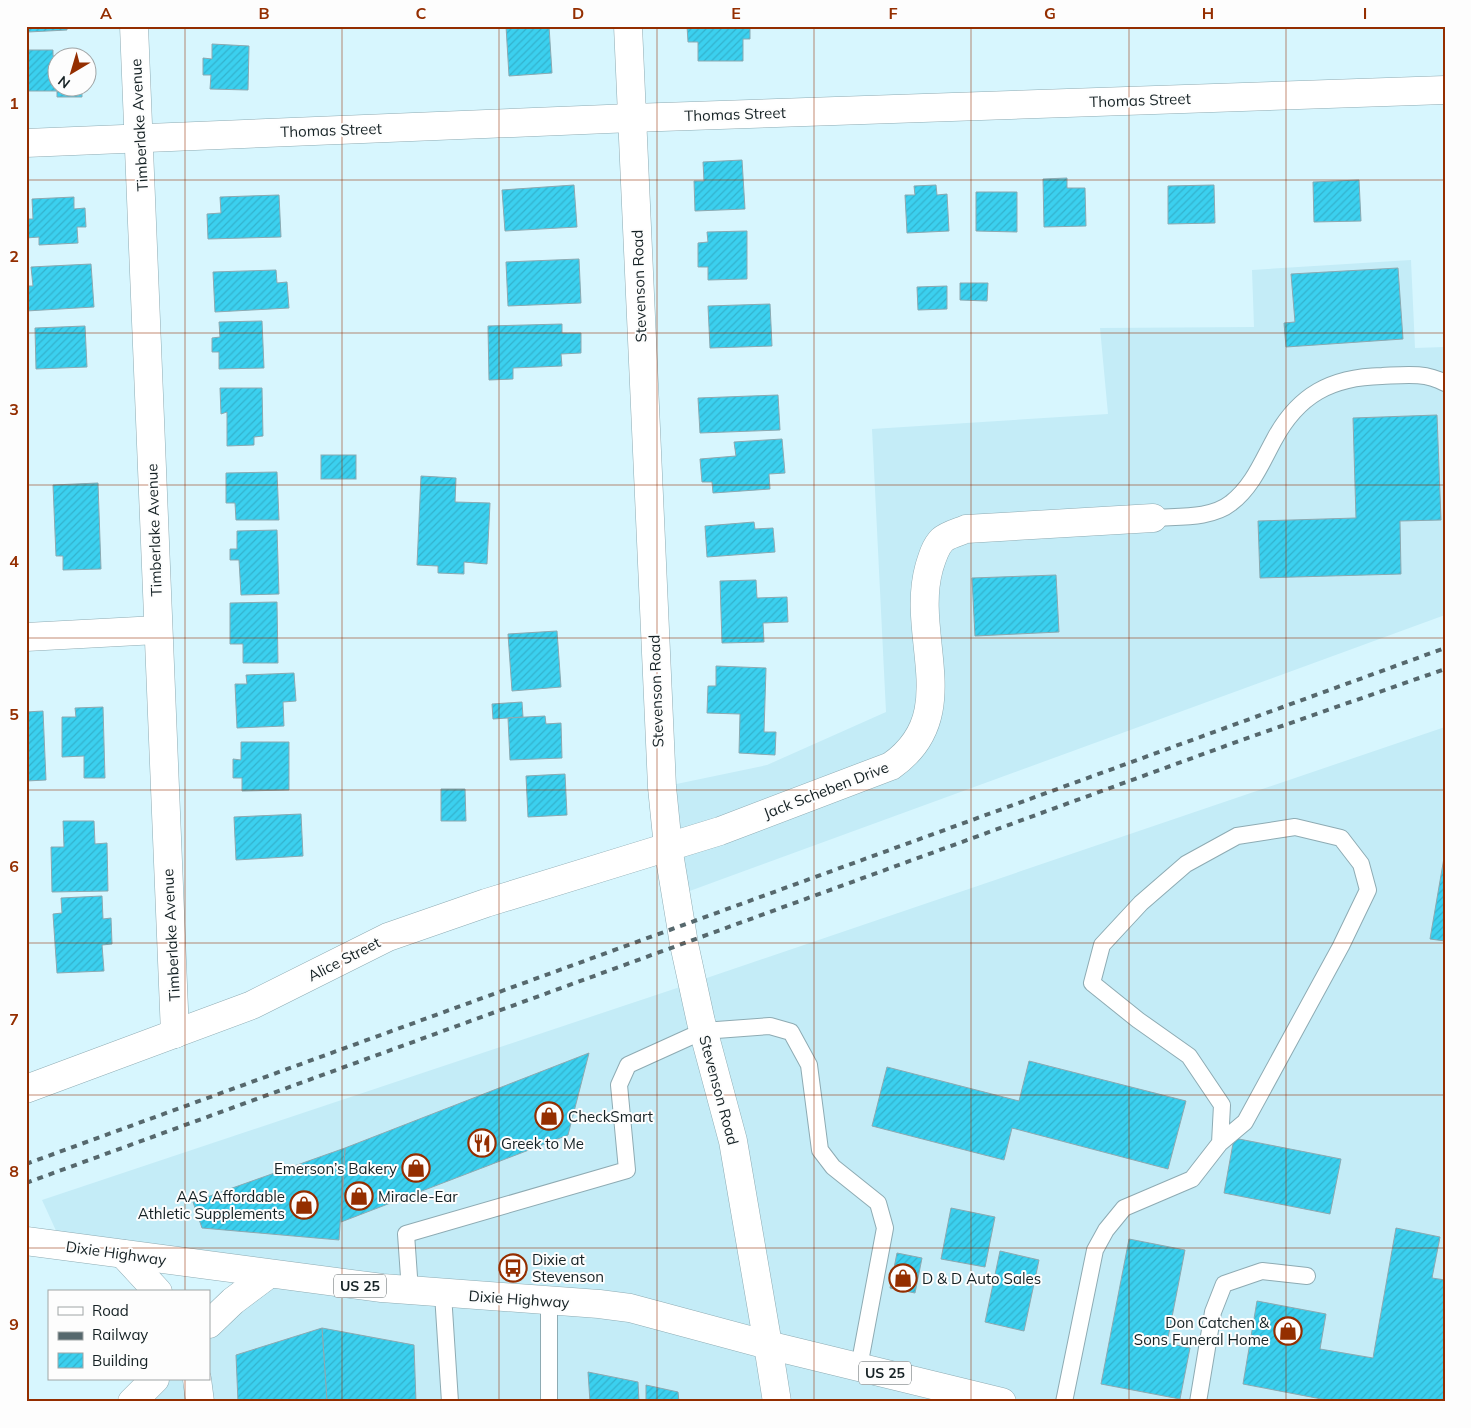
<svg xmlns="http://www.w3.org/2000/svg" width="1471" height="1428" font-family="Mulish,sans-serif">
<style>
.built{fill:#c4ecf7}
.building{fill:url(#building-hatch);stroke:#8ca9b1}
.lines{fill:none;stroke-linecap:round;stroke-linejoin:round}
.lane-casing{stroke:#8eabb3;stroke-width:18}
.street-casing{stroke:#8eabb3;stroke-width:29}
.secondary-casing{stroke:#8eabb3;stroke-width:29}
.primary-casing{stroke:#8eabb3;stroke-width:29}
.lane{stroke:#fff;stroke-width:16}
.street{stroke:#fff;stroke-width:28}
.secondary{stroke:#fff;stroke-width:28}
.primary{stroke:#fff;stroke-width:28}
.rail{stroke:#56686d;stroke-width:4;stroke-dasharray:6 6;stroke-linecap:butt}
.grid{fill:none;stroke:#942e00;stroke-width:1;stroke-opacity:0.55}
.labels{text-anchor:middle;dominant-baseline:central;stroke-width:4;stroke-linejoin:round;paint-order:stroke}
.shield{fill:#fdfdfd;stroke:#5b6365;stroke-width:1}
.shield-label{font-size:14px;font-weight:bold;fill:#152124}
.street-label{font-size:15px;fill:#152124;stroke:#fdfdfd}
.poi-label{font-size:15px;fill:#152124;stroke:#fdfdfd;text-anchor:start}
.neatline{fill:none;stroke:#942e00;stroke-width:2}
.grid-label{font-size:16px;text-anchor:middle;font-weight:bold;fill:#942e00}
</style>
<defs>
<pattern id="building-hatch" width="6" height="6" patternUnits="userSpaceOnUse" patternTransform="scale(1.25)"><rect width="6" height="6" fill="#3bd0ef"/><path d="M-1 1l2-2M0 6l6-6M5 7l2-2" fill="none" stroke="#33b2cd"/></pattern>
</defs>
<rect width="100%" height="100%" fill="#d7f6fe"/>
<g class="built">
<polygon points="1411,260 1415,348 1445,347 1445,615 676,896 662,787 767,765 886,712 872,429 1108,414 1100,328 1254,327 1252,270"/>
<polygon points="1445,727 1445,1402 132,1402 155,1379 209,1379 209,1324 268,1275 63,1246 42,1200 692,983"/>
</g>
<g class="building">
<polygon points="28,26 67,26 67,30 28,32"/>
<polygon points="506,26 549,26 552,73 509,76"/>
<polygon points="687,26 750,26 750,39 743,39 743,61 698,61 698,42 688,42"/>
<polygon points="212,44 249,46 248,90 210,89 211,75 203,75 203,58 212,59"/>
<polygon points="28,50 53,50 53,56 67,56 58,58 58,88 82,88 82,97 57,97 57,91 26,91"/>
<polygon points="742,160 745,209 695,211 694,181 704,181 703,162"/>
<polygon points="1067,178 1067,188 1085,188 1086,226 1044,227 1043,179"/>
<polygon points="1359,180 1361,221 1314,222 1313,182"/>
<polygon points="574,185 577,227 505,231 502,190"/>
<polygon points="936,185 937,195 947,194 949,231 907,233 905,195 915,195 914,186"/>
<polygon points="1214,185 1215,223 1168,224 1168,186"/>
<polygon points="976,192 1017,192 1017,232 976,231"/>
<polygon points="279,195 281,237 208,239 207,214 221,213 220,197"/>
<polygon points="74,197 74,209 85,208 86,227 77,227 78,243 39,245 39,237 26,238 26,219 33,219 32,199"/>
<polygon points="747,231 747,279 708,280 708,267 698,267 698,243 708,242 707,232"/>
<polygon points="579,259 581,303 508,306 506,262"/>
<polygon points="91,264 94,307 26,311 26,286 33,286 31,267"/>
<polygon points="1398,268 1403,339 1286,347 1284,323 1295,322 1291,274"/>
<polygon points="276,270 277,283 287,282 289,308 215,312 213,272"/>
<polygon points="960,283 988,283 987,301 960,300"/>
<polygon points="947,286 947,309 918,310 917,287"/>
<polygon points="770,304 772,346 710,348 708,306"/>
<polygon points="262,321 264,368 219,369 219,352 212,352 212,338 220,337 219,322"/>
<polygon points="562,324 562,333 581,333 581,353 561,354 562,366 513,368 513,379 489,380 488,326"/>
<polygon points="85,326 87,367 36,369 35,328"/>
<polygon points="220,388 262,388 263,436 254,437 254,445 227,446 227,412 221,414"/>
<polygon points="778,395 780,430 700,433 698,398"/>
<polygon points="1437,415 1441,520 1400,521 1401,574 1260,578 1258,521 1356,518 1353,418"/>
<polygon points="782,439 785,473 769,474 770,489 713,493 712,482 702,482 700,459 736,456 734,442"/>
<rect x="321" y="455" width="35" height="24"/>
<polygon points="277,472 279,520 236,520 235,503 226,503 226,473"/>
<polygon points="421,476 456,478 455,502 490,503 487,564 464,562 464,574 438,573 438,566 417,565"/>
<polygon points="98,483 101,569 63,570 63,556 56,556 53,485"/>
<polygon points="754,522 755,529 773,528 775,552 707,557 705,526"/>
<polygon points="277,530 279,594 241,595 239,560 230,560 230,549 237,549 237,531"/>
<polygon points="1056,575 1059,632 975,636 972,578"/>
<polygon points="756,580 757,598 787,597 788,622 763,623 764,642 722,643 720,581"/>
<polygon points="277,602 278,663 243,663 243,644 230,644 230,603"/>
<polygon points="557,631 561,687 512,691 508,634"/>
<polygon points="716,666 766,668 764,732 776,732 775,755 739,753 740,714 707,713 708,686 716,686"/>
<polygon points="294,673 296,701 283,702 284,726 237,728 235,684 247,684 246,675"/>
<polygon points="522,702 523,717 493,719 492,704"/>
<polygon points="103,707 105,778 84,778 84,756 62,757 62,717 76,717 75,708"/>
<polygon points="43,711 46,780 26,781 26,712"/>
<polygon points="545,716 546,724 561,723 562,758 510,760 508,718"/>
<polygon points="241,742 289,742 289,790 242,791 242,778 233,778 233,759 241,760"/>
<polygon points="565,774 567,815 528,817 526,776"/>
<polygon points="441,789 465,789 466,821 441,821"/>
<polygon points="301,814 303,856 236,860 234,817"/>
<polygon points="63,821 94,821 95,844 107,843 108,891 52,892 51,847 64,847"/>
<polygon points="1445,852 1445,941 1430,939"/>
<polygon points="102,896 103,919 111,918 112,944 102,945 104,971 57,973 53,914 62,913 61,898"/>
<polygon points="589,1053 568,1135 341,1222 345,1148"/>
<polygon points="1029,1061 1186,1101 1168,1169 1012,1128 1004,1160 872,1126 887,1067 1019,1101"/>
<polygon points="1234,1138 1341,1159 1330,1214 1224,1193"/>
<polygon points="345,1148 339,1240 202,1228 193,1202"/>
<polygon points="951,1208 995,1217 985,1267 941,1259"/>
<polygon points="1396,1228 1440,1237 1432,1278 1445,1280 1445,1402 1337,1402 1243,1384 1257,1301 1326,1314 1320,1349 1373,1358"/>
<polygon points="1129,1239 1185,1250 1167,1343 1190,1348 1180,1399 1101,1384"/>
<polygon points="1000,1251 1039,1260 1024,1331 985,1322"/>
<polygon points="897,1253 922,1258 915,1293 890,1288"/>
<polygon points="322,1328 414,1345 416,1402 327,1402"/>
<polygon points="322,1328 327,1402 238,1402 236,1355"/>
<polygon points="588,1372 638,1382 639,1402 590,1402"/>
<polygon points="646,1385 678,1392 679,1402 646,1402"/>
</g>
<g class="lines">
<g class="lane-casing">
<g id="lane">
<path d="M1153,518C1178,516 1211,519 1231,503C1252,487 1262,462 1274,440C1298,395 1331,377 1382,376C1404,375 1425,372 1445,383"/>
<polyline points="410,1291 406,1234 627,1170 619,1085 628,1065 703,1031 770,1026 791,1032 809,1065 820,1150 833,1167 878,1203 885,1228 859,1367"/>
<polyline points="443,1294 450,1402"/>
<polyline points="549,1402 549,1301"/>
<polyline points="1064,1402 1095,1250 1106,1230 1124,1208 1192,1179 1220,1143 1245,1122 1341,946 1368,890 1361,864 1341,838 1295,827 1237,836 1186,864 1141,903 1102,945 1092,983 1138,1020 1189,1056 1222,1105 1220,1143"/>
<polyline points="1198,1402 1213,1312 1224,1284 1262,1271 1307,1276"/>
</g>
</g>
<g class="street-casing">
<g id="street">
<polyline points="134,26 175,1034"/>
<polyline points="26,143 632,118 1445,90"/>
<polyline points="26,637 157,630"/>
<path d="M26,1089L252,1005L388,937L486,903L720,831L891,766C964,715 910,637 929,568C932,558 935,547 942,540C947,535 959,532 966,529L1153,518"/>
<polyline points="123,1254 158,1292"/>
<polyline points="209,1324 233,1301 269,1274"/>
<polyline points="197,1379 200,1402"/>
<polyline points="132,1402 155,1379"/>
</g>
</g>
<g class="secondary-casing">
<polyline id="secondary" points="628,26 662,787 668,847 684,944 701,1022 733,1141 768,1345"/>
</g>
<g class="primary-casing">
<g id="primary">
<polyline points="26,1241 382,1288 599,1304 630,1308 768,1345 1002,1402"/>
<polyline points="768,1345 777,1402"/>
</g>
</g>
<use href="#lane" class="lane"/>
<use href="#street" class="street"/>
<use href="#secondary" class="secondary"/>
<use href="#primary" class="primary"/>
<g class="rail">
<polyline points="26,1164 1445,648"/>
<polyline points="26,1183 1239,741 1445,669"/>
</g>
</g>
<path class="grid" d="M185,26V1292M342,26V1402M499,26V1402M657,26V1402M814,26V1402M971,26V1402M1129,26V1402M1286,26V1402M26,180H1445M26,333H1445M26,485H1445M26,638H1445M26,790H1445M26,943H1445M26,1095H1445M26,1248H1445M185,1379V1402"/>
<defs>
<g id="shop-ring" transform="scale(1.4375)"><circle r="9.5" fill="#fdfdfd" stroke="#942e00" stroke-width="1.5"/><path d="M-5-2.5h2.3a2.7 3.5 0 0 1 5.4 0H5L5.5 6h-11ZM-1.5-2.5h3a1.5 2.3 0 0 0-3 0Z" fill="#942e00"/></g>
<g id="restaurant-ring" transform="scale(1.4375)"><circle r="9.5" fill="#fdfdfd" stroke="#942e00" stroke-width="1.5"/><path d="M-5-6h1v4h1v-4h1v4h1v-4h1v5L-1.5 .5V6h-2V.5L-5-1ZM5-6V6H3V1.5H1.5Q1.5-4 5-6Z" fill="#942e00"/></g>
<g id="bus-ring" transform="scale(1.4375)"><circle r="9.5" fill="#fdfdfd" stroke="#942e00" stroke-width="1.5"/><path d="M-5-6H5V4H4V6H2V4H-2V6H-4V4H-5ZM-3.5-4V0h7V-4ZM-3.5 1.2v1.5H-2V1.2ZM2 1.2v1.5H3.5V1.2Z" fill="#942e00"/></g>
</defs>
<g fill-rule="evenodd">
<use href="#shop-ring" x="549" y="1116"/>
<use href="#restaurant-ring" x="482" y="1143"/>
<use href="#shop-ring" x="416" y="1168"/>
<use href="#shop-ring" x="359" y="1196"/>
<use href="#shop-ring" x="304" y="1205"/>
<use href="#bus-ring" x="513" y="1268"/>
<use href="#shop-ring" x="903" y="1278"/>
<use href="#shop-ring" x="1288" y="1331"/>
</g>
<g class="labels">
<g class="shield">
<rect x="334" y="1274.5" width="52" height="23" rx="4"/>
<rect x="859" y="1361.5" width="52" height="23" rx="4"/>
</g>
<g class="shield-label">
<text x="360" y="1286">US 25</text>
<text x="885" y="1373">US 25</text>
</g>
<g class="street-label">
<text transform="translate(1140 100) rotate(-2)">Thomas Street</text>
<text transform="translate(735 114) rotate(-2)">Thomas Street</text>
<text transform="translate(139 125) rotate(-93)">Timberlake Avenue</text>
<text transform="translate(331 130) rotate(-2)">Thomas Street</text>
<text transform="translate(639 286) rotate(-92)">Stevenson Road</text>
<text transform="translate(154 530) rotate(-92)">Timberlake Avenue</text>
<text transform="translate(656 691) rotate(-92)">Stevenson Road</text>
<text transform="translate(826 790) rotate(-21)">Jack Scheben Drive</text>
<text transform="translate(171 935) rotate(-93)">Timberlake Avenue</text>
<text transform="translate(344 959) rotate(-27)">Alice Street</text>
<text transform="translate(719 1090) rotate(75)">Stevenson Road</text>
<text transform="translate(116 1253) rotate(8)">Dixie Highway</text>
<text transform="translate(519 1299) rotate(4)">Dixie Highway</text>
</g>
<g class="poi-label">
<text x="568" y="1116">CheckSmart</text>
<text x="501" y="1143">Greek to Me</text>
<text x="397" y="1168" text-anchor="end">Emerson’s Bakery</text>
<text x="285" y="1196" text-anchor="end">AAS Affordable<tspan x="285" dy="17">Athletic Supplements</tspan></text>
<text x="378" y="1196">Miracle-Ear</text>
<text x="532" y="1259">Dixie at<tspan x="532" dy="17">Stevenson</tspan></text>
<text x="922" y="1278">D &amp; D Auto Sales</text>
<text x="1269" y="1322" text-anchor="end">Don Catchen &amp;<tspan x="1269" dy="17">Sons Funeral Home</tspan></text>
</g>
</g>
<rect width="1471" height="1428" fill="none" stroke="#fdfdfd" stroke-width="55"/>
<rect x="48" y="1290" width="162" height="90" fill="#fdfdfd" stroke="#a0a5a6"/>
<rect x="58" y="1307" width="25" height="8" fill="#ffffff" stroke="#a0a5a6"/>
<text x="92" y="1316" font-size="15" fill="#152124">Road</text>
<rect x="58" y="1332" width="25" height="8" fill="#56686d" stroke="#a0a5a6"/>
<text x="92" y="1340" font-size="15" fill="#152124">Railway</text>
<rect x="58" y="1353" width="25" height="15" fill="url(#building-hatch)" stroke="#a0a5a6"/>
<text x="92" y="1366" font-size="15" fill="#152124">Building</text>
<g transform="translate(72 72) rotate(218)"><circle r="24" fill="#fdfdfd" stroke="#a0a5a6"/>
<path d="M0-4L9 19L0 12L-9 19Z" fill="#942e00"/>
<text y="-8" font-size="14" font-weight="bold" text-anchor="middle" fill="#152124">N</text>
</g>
<rect x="28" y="28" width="1416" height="1372" class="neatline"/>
<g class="grid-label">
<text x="106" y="19">A</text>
<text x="264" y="19">B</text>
<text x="421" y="19">C</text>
<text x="578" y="19">D</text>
<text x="736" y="19">E</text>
<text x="893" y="19">F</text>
<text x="1050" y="19">G</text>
<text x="1208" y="19">H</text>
<text x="1365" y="19">I</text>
<text x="14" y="109">1</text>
<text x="14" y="262">2</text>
<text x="14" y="415">3</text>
<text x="14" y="567">4</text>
<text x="14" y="720">5</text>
<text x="14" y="872">6</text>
<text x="14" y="1025">7</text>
<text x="14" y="1177">8</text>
<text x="14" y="1330">9</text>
</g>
</svg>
